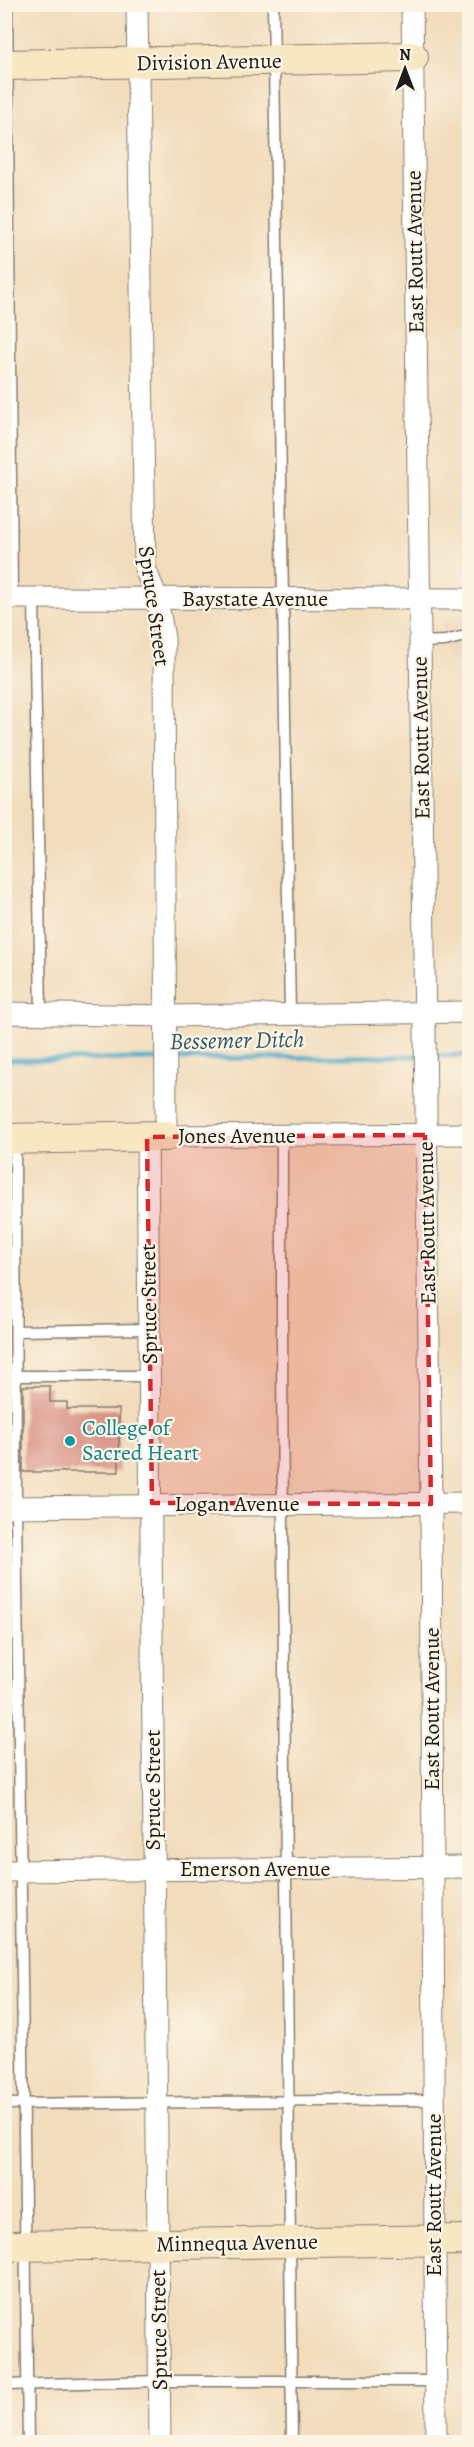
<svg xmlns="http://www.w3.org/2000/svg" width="474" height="2447" font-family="Alegreya,serif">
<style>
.built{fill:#ecd2b9}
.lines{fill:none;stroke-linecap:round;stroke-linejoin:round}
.stream{stroke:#49a6c7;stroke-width:5}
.building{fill:#d89084}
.lane-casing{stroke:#867c6c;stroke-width:13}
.street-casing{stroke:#867c6c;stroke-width:23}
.secondary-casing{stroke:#867c6c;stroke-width:32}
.lane{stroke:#fff;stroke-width:10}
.street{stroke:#fff;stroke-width:21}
.secondary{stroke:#f7e8c3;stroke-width:30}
.marked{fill:#d62828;fill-opacity:0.2;stroke:#d62828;stroke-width:4.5;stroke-dasharray:12 8;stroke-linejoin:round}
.culture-dot{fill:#0f9aa8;stroke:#fcf5e5;stroke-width:2}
.labels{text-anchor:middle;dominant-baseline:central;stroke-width:4.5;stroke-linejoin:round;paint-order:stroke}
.street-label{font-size:22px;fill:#1c1c1c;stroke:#fcf5e5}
.culture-label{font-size:22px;fill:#0d838f;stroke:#fcf5e5;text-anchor:start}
.water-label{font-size:24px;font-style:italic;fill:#305a69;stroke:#fcf5e5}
</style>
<rect width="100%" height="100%" fill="#fcf5e5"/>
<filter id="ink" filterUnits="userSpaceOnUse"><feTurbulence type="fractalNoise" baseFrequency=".0167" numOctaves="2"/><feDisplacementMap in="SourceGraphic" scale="12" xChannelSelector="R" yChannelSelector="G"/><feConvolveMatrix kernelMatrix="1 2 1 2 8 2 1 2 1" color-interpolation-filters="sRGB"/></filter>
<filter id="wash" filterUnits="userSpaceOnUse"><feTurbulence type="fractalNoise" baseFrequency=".008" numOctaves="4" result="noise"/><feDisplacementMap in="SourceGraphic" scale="24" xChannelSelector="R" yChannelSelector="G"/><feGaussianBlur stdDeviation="1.35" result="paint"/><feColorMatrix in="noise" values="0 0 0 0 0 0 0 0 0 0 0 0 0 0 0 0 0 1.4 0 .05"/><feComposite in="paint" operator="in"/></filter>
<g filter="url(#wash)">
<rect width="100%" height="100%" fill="#f1dcbb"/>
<polygon class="built" points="458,616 469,616 469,660 450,660 443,646 443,622"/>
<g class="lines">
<g class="stream">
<polyline points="429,1056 470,1055"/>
<polyline points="171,1059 420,1056"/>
<polyline points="4,1060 162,1059"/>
</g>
</g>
<g id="blocks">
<g class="building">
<polygon points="23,1386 50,1386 50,1402 67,1402 67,1409 119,1409 119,1472 23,1472"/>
<rect x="4" y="1423" width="4" height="42"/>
</g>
</g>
</g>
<g filter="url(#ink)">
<use href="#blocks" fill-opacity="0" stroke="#867c6c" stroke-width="1.5"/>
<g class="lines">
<g class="lane-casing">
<g id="lane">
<polyline points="7,4 12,598"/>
<polyline points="273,4 290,1014"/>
<polyline points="34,598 41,1013"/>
<polyline points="419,642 445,641 461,637"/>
<path d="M282,1135C281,1571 288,2007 292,2442"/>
<polyline points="15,1141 16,1507 28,2442"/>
<polyline points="16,1331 149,1329"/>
<polyline points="16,1376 150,1376"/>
<polyline points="4,2104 433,2100"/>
<polyline points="4,2385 159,2381 435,2381"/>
</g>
</g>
<g class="street-casing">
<g id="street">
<polyline points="137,4 145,568 157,599 164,638 166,1136 470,1134"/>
<polyline points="412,4 431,1504 436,2442"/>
<polyline points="4,598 470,599"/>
<polyline points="4,1013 166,1016 470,1012"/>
<polyline points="147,1137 160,2442"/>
<polyline points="4,1507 470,1503"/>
<polyline points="4,1871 470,1867"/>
</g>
</g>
<g class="secondary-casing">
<g id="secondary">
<polyline points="4,65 413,57"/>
<polyline points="4,1139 166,1136"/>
<polyline points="4,2246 470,2240"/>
</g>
</g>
<use href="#lane" class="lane"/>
<use href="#street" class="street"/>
<use href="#secondary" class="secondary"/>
</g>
</g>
<path class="marked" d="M425,1135L431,1504L152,1503L147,1137Z"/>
<circle class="culture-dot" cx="70" cy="1441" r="6"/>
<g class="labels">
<g class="street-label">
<text transform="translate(209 62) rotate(-1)">Division Avenue</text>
<text transform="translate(415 252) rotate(-91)">East Routt Avenue</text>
<text x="255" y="599">Baystate Avenue</text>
<text transform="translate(154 606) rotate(82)">Spruce Street</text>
<text transform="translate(421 738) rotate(-91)">East Routt Avenue</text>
<text x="237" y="1136">Jones Avenue</text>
<text transform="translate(427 1223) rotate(-91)">East Routt Avenue</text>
<text transform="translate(149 1304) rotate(-91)">Spruce Street</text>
<text x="237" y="1504">Logan Avenue</text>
<text transform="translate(432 1709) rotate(-90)">East Routt Avenue</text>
<text transform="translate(153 1790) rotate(-90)">Spruce Street</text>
<text x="255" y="1869">Emerson Avenue</text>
<text transform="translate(434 2195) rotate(-90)">East Routt Avenue</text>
<text transform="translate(237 2243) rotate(-1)">Minnequa Avenue</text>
<text transform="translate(159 2330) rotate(-91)">Spruce Street</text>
</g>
<g class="culture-label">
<text x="82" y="1428">College of<tspan x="82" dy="25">Sacred Heart</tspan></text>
</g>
<g class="water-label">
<text transform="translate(237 1040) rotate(-1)">Bessemer Ditch</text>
</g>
</g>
<rect width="474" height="2447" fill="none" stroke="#fcf5e5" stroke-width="24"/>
<g transform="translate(405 69)" stroke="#fcf5e5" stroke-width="4.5" paint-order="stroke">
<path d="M0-4.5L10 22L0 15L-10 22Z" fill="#1c1c1c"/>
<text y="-9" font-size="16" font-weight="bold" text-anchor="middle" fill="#1c1c1c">N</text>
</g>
</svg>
